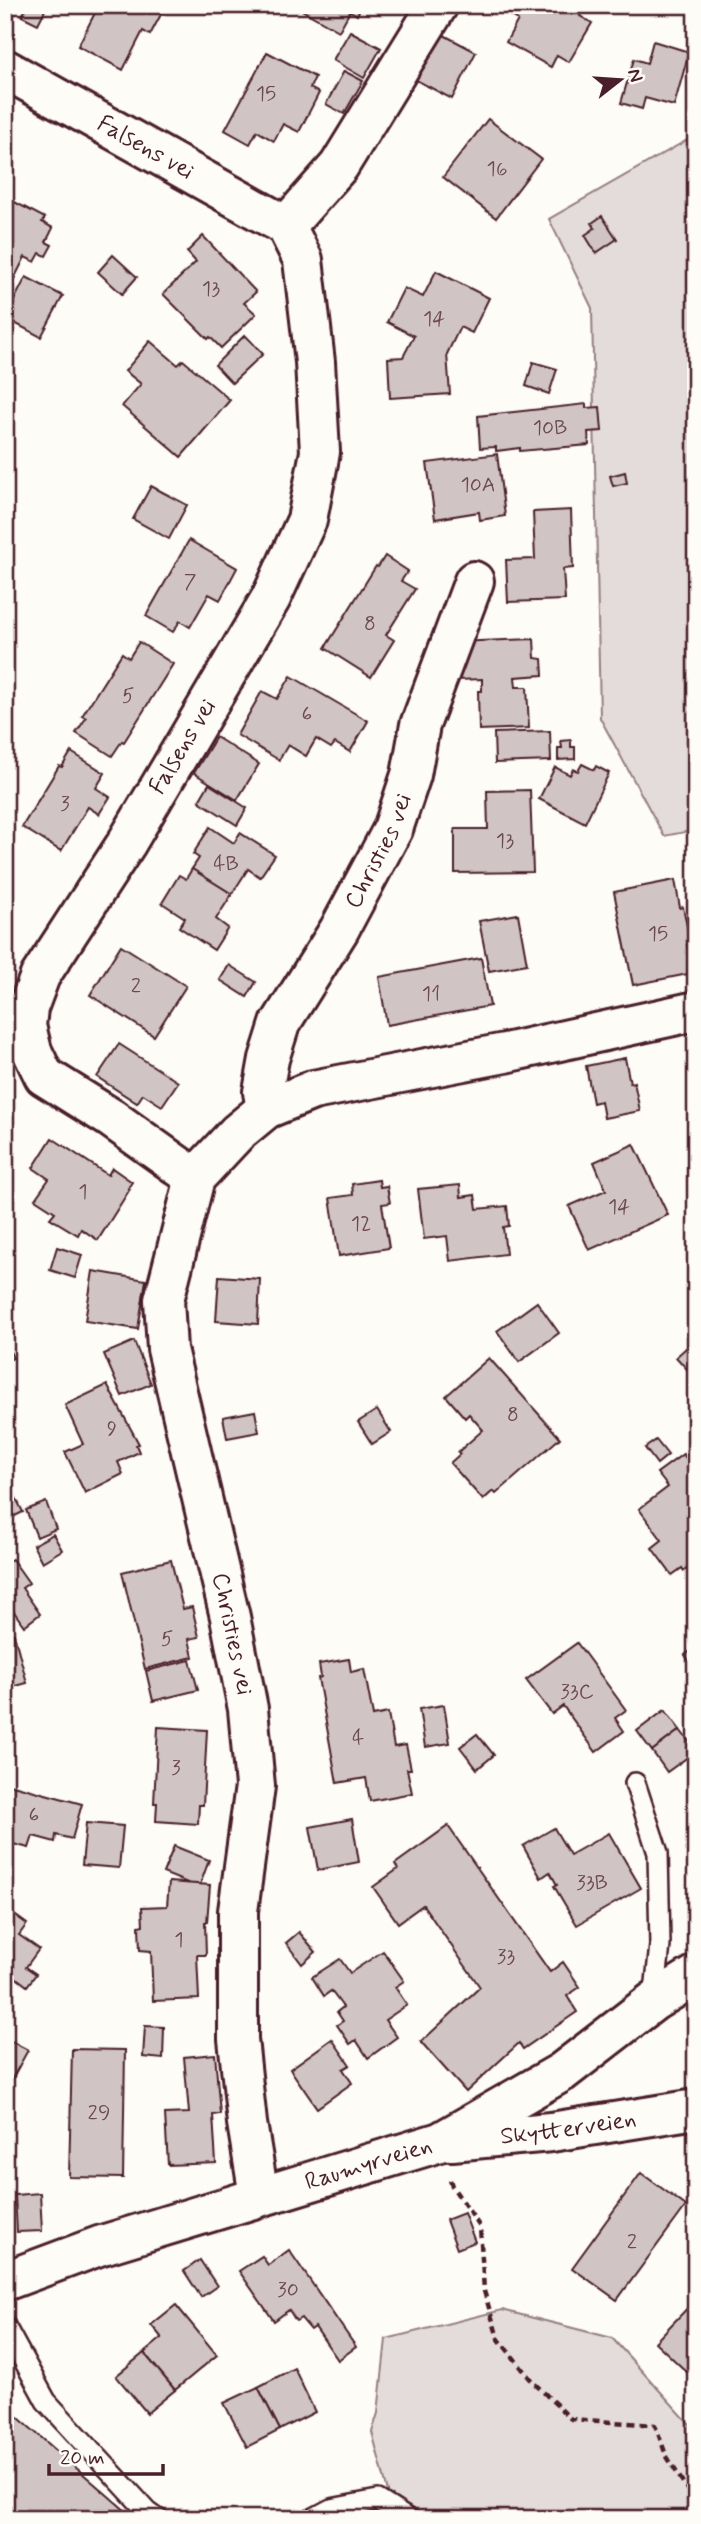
<svg xmlns="http://www.w3.org/2000/svg" width="701" height="2524" font-family="Mynerve,sans-serif">
<style>
.green{fill:#e3dcda;stroke:#967e82;stroke-width:2}
.building{fill:#d0c5c4;stroke:#4a1f2b;stroke-width:2}
.lines{fill:none;stroke-linecap:round;stroke-linejoin:round}
.service-casing{stroke:#4a1f2b;stroke-width:24}
.minor-casing{stroke:#4a1f2b;stroke-width:44}
.path{stroke:#4a1f2b;stroke-width:4.5;stroke-dasharray:7 5;stroke-linecap:butt}
.service{stroke:#fdfcf7;stroke-width:19}
.minor{stroke:#fdfcf7;stroke-width:38}
.labels{text-anchor:middle;dominant-baseline:central;stroke-width:7;stroke-linejoin:round;paint-order:stroke}
.number-label{font-size:21px;fill:#6c4851}
.street-label{font-size:24px;fill:#4a1f2b;stroke:#fdfcf7}
</style>
<rect width="100%" height="100%" fill="#fdfcf7"/>
<filter id="ink" filterUnits="userSpaceOnUse"><feTurbulence type="fractalNoise" baseFrequency=".0143" numOctaves="2"/><feDisplacementMap in="SourceGraphic" scale="14" xChannelSelector="R" yChannelSelector="G"/><feConvolveMatrix kernelMatrix="1 2 1 2 8 2 1 2 1" color-interpolation-filters="sRGB"/></filter>
<g filter="url(#ink)">
<g class="green">
<polygon points="696,135 696,830 664,836 600,718 592,308 549,219"/>
<polygon points="502,2310 612,2338 696,2431 696,2519 395,2519 372,2432 378,2413 386,2339"/>
</g>
<g class="building">
<polygon points="28,5 47,6 38,24 22,16"/>
<polygon points="99,5 166,5 150,35 143,31 123,70 78,46"/>
<polygon points="293,5 362,5 357,15 350,11 339,31"/>
<polygon points="516,5 585,5 580,16 592,23 569,62 557,55 551,67 506,42 518,20 510,15"/>
<polygon points="350,31 381,48 364,78 333,60"/>
<polygon points="440,33 476,52 452,99 416,80"/>
<polygon points="653,41 689,52 674,106 645,98 642,109 621,103 634,59 647,63"/>
<polygon points="267,52 315,77 310,88 319,93 299,132 283,124 274,141 257,131 250,144 225,130"/>
<polygon points="344,71 363,81 344,114 326,104"/>
<polygon points="488,119 541,159 496,218 443,177"/>
<polygon points="5,197 45,218 42,222 53,228 46,242 52,245 46,256 40,253 35,262 25,257 12,283 5,280"/>
<polygon points="602,216 617,239 596,253 585,235 595,228 592,223"/>
<polygon points="203,236 256,292 244,303 256,314 221,348 210,337 208,339 163,294 196,262 187,252"/>
<polygon points="113,255 137,277 122,294 98,272"/>
<polygon points="436,271 489,298 472,333 460,327 447,354 450,394 390,398 388,358 403,357 414,336 387,322 404,288 423,297"/>
<polygon points="26,277 63,296 41,337 5,318"/>
<polygon points="245,335 263,354 232,383 215,365"/>
<polygon points="150,341 178,365 183,360 230,400 181,457 122,406 141,384 125,371"/>
<polygon points="533,362 557,369 549,394 526,386"/>
<polygon points="586,404 586,408 600,407 602,431 588,432 589,445 520,451 520,448 496,451 496,447 480,448 478,416"/>
<polygon points="497,454 505,516 480,520 479,512 435,519 427,463"/>
<polygon points="625,472 627,483 613,486 610,476"/>
<polygon points="151,486 187,505 169,539 133,519"/>
<polygon points="571,510 573,568 563,569 565,600 508,602 506,560 535,559 533,512"/>
<polygon points="189,540 237,568 220,600 209,594 190,627 180,621 173,632 146,616"/>
<polygon points="385,556 408,571 401,581 415,589 386,635 394,640 371,677 325,648 376,566 378,567"/>
<polygon points="534,639 535,658 542,659 543,675 515,677 516,687 527,687 529,728 479,730 478,691 482,691 482,679 457,680 455,642"/>
<polygon points="139,642 173,664 124,742 122,741 112,756 76,733 86,718 82,716 122,653 129,658"/>
<polygon points="291,676 368,721 350,752 335,743 331,748 316,739 306,756 288,745 279,760 237,735 262,691 277,699"/>
<polygon points="550,731 551,761 495,763 494,733"/>
<polygon points="216,737 259,764 237,800 194,773"/>
<polygon points="571,740 571,747 575,747 575,759 558,760 558,748 562,748 561,741"/>
<polygon points="71,752 105,773 96,788 110,797 99,814 88,807 61,851 22,827 59,766 62,767"/>
<polygon points="582,764 594,770 596,766 609,773 585,823 539,799 555,767 570,775 573,769 578,771"/>
<polygon points="209,784 247,808 237,825 199,801"/>
<polygon points="530,790 533,872 455,873 455,829 488,829 487,791"/>
<polygon points="210,827 234,843 240,833 275,855 260,877 248,869 232,894 192,869 199,858 193,854"/>
<polygon points="192,869 232,894 216,919 228,928 214,950 179,927 185,918 162,903 179,875 186,879"/>
<polygon points="675,880 680,908 683,907 691,945 687,945 693,973 633,985 614,892"/>
<polygon points="518,914 527,964 489,971 479,921"/>
<polygon points="121,945 186,986 154,1036 90,995"/>
<polygon points="481,958 490,1006 387,1025 379,977"/>
<polygon points="229,965 256,982 247,997 220,980"/>
<polygon points="119,1044 178,1082 162,1106 143,1094 137,1103 97,1077"/>
<polygon points="625,1058 630,1083 634,1082 640,1111 604,1118 601,1101 593,1103 586,1066"/>
<polygon points="52,1138 108,1175 112,1168 132,1182 128,1188 130,1189 98,1240 81,1229 78,1235 50,1218 55,1212 35,1199 49,1179 33,1168"/>
<polygon points="634,1144 668,1215 589,1250 569,1206 606,1190 594,1162"/>
<polygon points="379,1180 380,1187 387,1186 390,1203 382,1204 389,1248 339,1256 330,1198 353,1195 352,1184"/>
<polygon points="460,1185 461,1197 475,1195 477,1209 507,1206 509,1226 503,1227 506,1254 450,1261 447,1236 424,1239 418,1189"/>
<polygon points="57,1247 82,1255 75,1278 50,1270"/>
<polygon points="93,1271 146,1280 138,1329 85,1321"/>
<polygon points="219,1276 260,1279 258,1324 216,1321"/>
<polygon points="537,1302 559,1333 519,1362 497,1331"/>
<polygon points="696,1339 696,1379 676,1357"/>
<polygon points="5,1340 13,1358 5,1362"/>
<polygon points="134,1341 151,1384 122,1396 104,1354"/>
<polygon points="489,1358 560,1438 496,1494 493,1491 483,1500 450,1463 460,1454 458,1452 483,1430 469,1414 465,1418 446,1396"/>
<polygon points="107,1385 139,1444 136,1445 139,1452 118,1462 123,1474 85,1493 65,1452 83,1444 65,1405"/>
<polygon points="377,1410 391,1432 372,1444 358,1422"/>
<polygon points="255,1411 259,1432 227,1438 223,1417"/>
<polygon points="656,1440 668,1455 657,1464 645,1448"/>
<polygon points="683,1454 696,1472 696,1489 690,1494 696,1502 696,1562 684,1571 682,1568 672,1575 652,1548 662,1540 639,1509 668,1487 657,1473"/>
<polygon points="5,1476 23,1512 5,1521"/>
<polygon points="46,1502 56,1529 37,1537 26,1510"/>
<polygon points="53,1534 62,1550 42,1562 33,1545"/>
<polygon points="12,1559 29,1583 22,1588 40,1614 24,1626 5,1599 5,1564"/>
<polygon points="171,1560 183,1609 192,1607 199,1637 189,1639 193,1657 145,1669 122,1572"/>
<polygon points="14,1634 27,1683 5,1689 5,1636"/>
<polygon points="577,1643 626,1710 615,1718 624,1731 596,1752 563,1706 552,1714 526,1680"/>
<polygon points="696,1647 696,1671 685,1655"/>
<polygon points="349,1659 351,1672 364,1669 373,1716 388,1713 394,1747 406,1745 411,1769 407,1769 412,1793 370,1801 366,1778 337,1783 318,1678 321,1677 319,1664"/>
<polygon points="190,1660 198,1690 153,1701 146,1671"/>
<polygon points="444,1705 450,1743 425,1747 419,1709"/>
<polygon points="665,1710 680,1730 652,1751 637,1731"/>
<polygon points="158,1727 207,1730 203,1805 199,1805 198,1824 156,1821 157,1803 154,1803"/>
<polygon points="680,1730 696,1751 667,1772 652,1751"/>
<polygon points="477,1734 494,1755 477,1769 460,1747"/>
<polygon points="9,1784 82,1804 72,1839 56,1835 55,1842 33,1836 29,1848 5,1842 5,1799"/>
<polygon points="352,1819 359,1862 318,1870 310,1827"/>
<polygon points="86,1823 123,1826 119,1868 82,1865"/>
<polygon points="448,1826 550,1972 563,1962 580,1987 567,1996 577,2012 523,2049 519,2043 466,2092 421,2042 480,1987 423,1905 398,1923 373,1887 398,1869 395,1864"/>
<polygon points="554,1828 570,1855 609,1833 641,1888 577,1925 554,1886 557,1885 550,1872 541,1878 523,1846"/>
<polygon points="174,1846 209,1860 200,1885 190,1884 163,1873"/>
<polygon points="169,1882 210,1885 207,1922 205,1922 206,1955 197,1955 199,1999 153,2001 151,1951 140,1950 139,1926 143,1925 142,1907 167,1906"/>
<polygon points="5,1908 27,1924 19,1935 39,1949 26,1967 36,1974 27,1986 5,1969"/>
<polygon points="299,1932 316,1952 302,1964 286,1943"/>
<polygon points="383,1951 404,1981 395,1987 407,2005 385,2020 397,2037 368,2058 356,2040 350,2044 337,2025 343,2021 337,2012 343,2007 331,1991 324,1996 312,1977 340,1959 350,1973"/>
<polygon points="145,2026 164,2027 163,2059 143,2057"/>
<polygon points="5,2038 28,2050 12,2079 5,2075"/>
<polygon points="332,2039 350,2065 343,2069 352,2083 317,2108 290,2069"/>
<polygon points="72,2049 125,2050 123,2178 69,2177"/>
<polygon points="215,2054 220,2114 213,2115 216,2163 168,2165 165,2114 189,2113 184,2057"/>
<polygon points="641,2173 686,2206 617,2300 572,2268"/>
<polygon points="40,2193 42,2231 17,2232 15,2195"/>
<polygon points="464,2213 475,2242 457,2249 446,2220"/>
<polygon points="289,2250 356,2347 338,2360 315,2327 311,2330 301,2318 296,2321 289,2310 274,2321 239,2271 262,2256 268,2265"/>
<polygon points="200,2260 217,2286 201,2297 184,2271"/>
<polygon points="696,2299 696,2367 689,2374 655,2342"/>
<polygon points="176,2305 217,2355 175,2390 144,2353 162,2338 151,2325"/>
<polygon points="144,2353 175,2390 147,2413 116,2376"/>
<polygon points="294,2368 315,2412 280,2430 258,2387"/>
<polygon points="258,2387 280,2430 247,2447 224,2403"/>
<polygon points="5,2406 135,2519 5,2519"/>
</g>
<g class="lines">
<g class="service-casing">
<g id="service">
<polyline points="635,1783 658,1853 660,1945 654,2001"/>
<polyline points="5,2326 46,2401 148,2512 158,2519"/>
<polyline points="312,2519 331,2509 378,2500 408,2519"/>
</g>
</g>
<g class="minor-casing">
<g id="minor">
<path id="s1" d="M5,69L286,226L303,260L315,362L320,452L307,520L271,598L126,844L40,976L28,1008L26,1026L32,1051L44,1076L111,1118L195,1178"/>
<polyline points="286,226 339,166 438,5"/>
<path id="s2" d="M266,1109L263,1092L269,1059L280,1024L339,930L393,829L411,775L420,725L474,581"/>
<path id="s3" d="M452,2141L551,2132L696,2109"/>
<polyline points="259,2196 247,2123 238,2039 238,1911 255,1786 248,1709 230,1617 167,1349 164,1300 195,1178 237,1133 266,1109 313,1090 505,1053 696,1011"/>
<path id="s4" d="M5,2281L99,2246L440,2142L562,2072L654,2001L696,1975"/>
</g>
</g>
<polyline class="path" points="450,2180 452,2186 480,2227 484,2291 498,2338 532,2381 571,2419 655,2425 666,2455 696,2504"/>
<use href="#service" class="service"/>
<use href="#minor" class="minor"/>
</g>
</g>
<g class="labels">
<g class="number-label">
<text x="266" y="94">15</text>
<text x="497" y="169">16</text>
<text x="211" y="289">13</text>
<text x="434" y="319">14</text>
<text x="550" y="428">10B</text>
<text x="478" y="485">10A</text>
<text x="190" y="582">7</text>
<text x="370" y="624">8</text>
<text x="128" y="696">5</text>
<text x="307" y="714">6</text>
<text x="65" y="804">3</text>
<text x="505" y="841">13</text>
<text x="226" y="864">4B</text>
<text x="658" y="934">15</text>
<text x="136" y="986">2</text>
<text x="431" y="994">11</text>
<text x="83" y="1192">1</text>
<text x="619" y="1207">14</text>
<text x="361" y="1224">12</text>
<text x="513" y="1415">8</text>
<text x="112" y="1429">9</text>
<text x="167" y="1639">5</text>
<text x="577" y="1692">33C</text>
<text x="358" y="1738">4</text>
<text x="176" y="1768">3</text>
<text x="34" y="1815">6</text>
<text x="592" y="1883">33B</text>
<text x="179" y="1940">1</text>
<text x="506" y="1957">33</text>
<text x="99" y="2113">29</text>
<text x="632" y="2242">2</text>
<text x="288" y="2290">30</text>
</g>
<g class="street-label">
<text stroke="none"><textPath href="#s1" startOffset="161">Falsens vei</textPath></text>
<text transform="translate(183 747) rotate(-59)">Falsens vei</text>
<text stroke="none"><textPath href="#s2" startOffset="287">Christies vei</textPath></text>
<text transform="translate(232 1634) rotate(78)">Christies vei</text>
<text stroke="none"><textPath href="#s3" startOffset="117">Skytterveien</textPath></text>
<text stroke="none"><textPath href="#s4" startOffset="382">Raumyrveien</textPath></text>
</g>
</g>
<rect width="701" height="2524" fill="none" stroke="#fdfcf7" stroke-width="28"/>
<rect x="14" y="14" width="673" height="2496" fill="none" stroke="#4a1f2b" stroke-width="2.5" filter="url(#ink)"/>
<g transform="translate(620 80) rotate(73)" stroke="#fdfcf7" stroke-width="5" paint-order="stroke">
<path d="M0-5L12 26L0 18L-12 26Z" fill="#4a1f2b"/>
<text y="-10" font-size="19" font-weight="bold" text-anchor="middle" fill="#4a1f2b">N</text>
</g>
<path d="M49 2464v10h114v-10" fill="none" stroke="#4a1f2b" stroke-width="3.5"/>
<text x="60" y="2464" font-size="21" fill="#4a1f2b" stroke="#fdfcf7" stroke-width="5" paint-order="stroke">20 m</text>
</svg>
